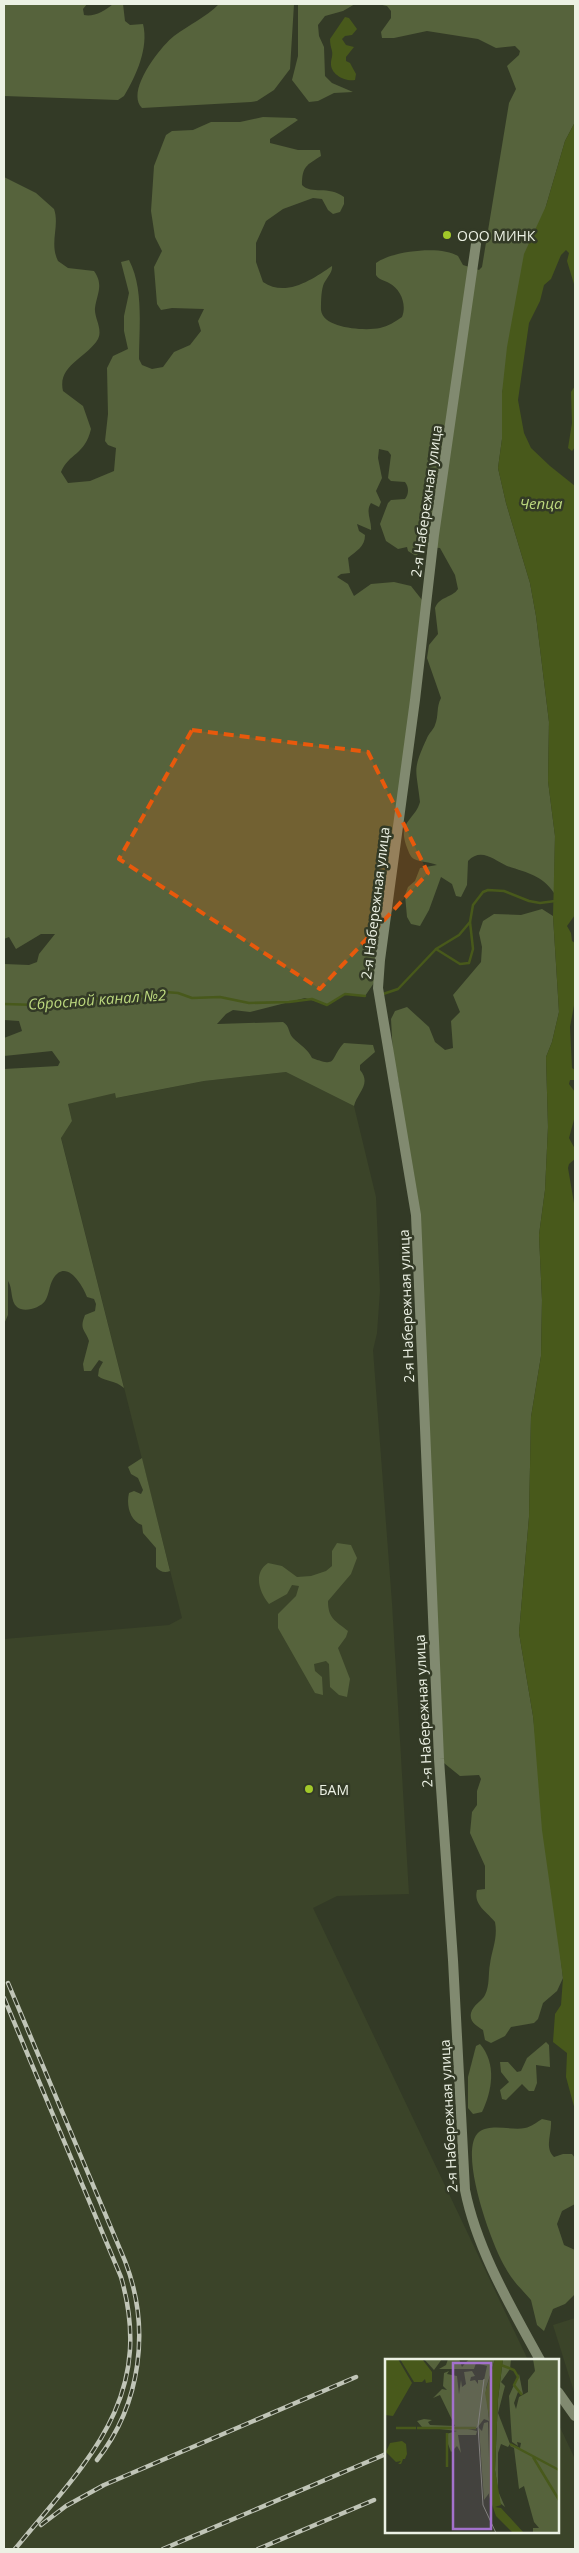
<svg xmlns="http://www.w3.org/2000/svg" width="579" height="2553" font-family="'Open Sans',sans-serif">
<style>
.built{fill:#3b4429}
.green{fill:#56633c}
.water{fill:#48591b}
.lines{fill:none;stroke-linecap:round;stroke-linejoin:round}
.stream{stroke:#48591b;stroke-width:2.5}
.street{stroke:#818a70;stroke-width:10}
.rail-casing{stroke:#c0c5b7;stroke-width:4.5}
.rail{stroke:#333a26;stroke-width:2.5;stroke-dasharray:8;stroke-linecap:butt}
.marked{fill:#e8590c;fill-opacity:0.2;stroke:#e8590c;stroke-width:4;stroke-dasharray:10 6;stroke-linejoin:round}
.poi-dot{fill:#a2c929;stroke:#333a26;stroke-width:2}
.labels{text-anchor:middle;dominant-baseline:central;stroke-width:5;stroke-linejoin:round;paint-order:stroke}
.poi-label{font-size:14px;fill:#ecf1e4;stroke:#333a26;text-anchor:start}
.street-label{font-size:14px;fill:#ecf1e4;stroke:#333a26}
.water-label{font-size:15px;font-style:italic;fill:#bcd87e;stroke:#333a26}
.inset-river{fill:none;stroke:#48591b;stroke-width:2.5}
.inset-road{fill:none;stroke:#7d8372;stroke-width:1}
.view{fill:#a371cc;fill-opacity:0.15;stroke:#a371cc;stroke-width:2.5}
.inset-edge{fill:none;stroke:#ecf1e4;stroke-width:2.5}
</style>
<rect width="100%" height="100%" fill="#333a26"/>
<g class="built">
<polygon points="286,1072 354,1106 376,1197 380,1291 377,1333 373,1350 392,1603 409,1894 337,1896 313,1908 528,2360 386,2360 386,2532 558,2532 558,2423 575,2459 575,2549 4,2549 4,1639 169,1625 182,1618 61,1137 72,1121 68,1104 115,1092 117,1098 204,1081"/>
<polygon points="575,2318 575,2395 553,2325"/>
</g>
<g class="green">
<path d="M4,4H87L83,9L84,15C94,17 105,11 113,4H123L125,21L130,25L143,24C149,48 136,76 124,96L118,100L4,96Z"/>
<path d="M219,4H294L290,69L274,90L257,101L251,102L142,108C125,92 160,47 174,36C190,24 205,18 219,4Z"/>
<polygon points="298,4 355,4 343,11 325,16 318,25 319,36 324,47 325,76 332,83 353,92 334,93 318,101 309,102 292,80 298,56"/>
<path d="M378,4H575V122L565,141L546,206L502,393V439L498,468L506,503L530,583L536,616L549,722L548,781L555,836L554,893C542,875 527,873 507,866C494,860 481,847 468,861L467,885L461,897L456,896L452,884L441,877L429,910L420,926L411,924L407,917L405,895L408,887L415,881L420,868L437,865C430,862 420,862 414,859C410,857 408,850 406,845C398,821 415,820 420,802C416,767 412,771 427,738C429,733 434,729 435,725C439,715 436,708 441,698L427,658L429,645L438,634L435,608C440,596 452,598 458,589L455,575L440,548L425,547L416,556L408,551L407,547L398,549L386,541L380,524L388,503L391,500L405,499C409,494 409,487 405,482L391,481L388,478L391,455L388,451L379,449L378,458L382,478L376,491L381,502L379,507L371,503C365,512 372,521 371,530L357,524L359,531L365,535C365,547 356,551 348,558L350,573L341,574L337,577L348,584L354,596L371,584L394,582L411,586L426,605L378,977L365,996L345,994L327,1005L305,998L250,1012L233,1010L226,1014L217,1024L283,1022C290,1026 288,1033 293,1038C301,1046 307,1048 312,1058C339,1068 329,1059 344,1043L373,1045L375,1052L360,1065V1070C372,1084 357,1093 354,1106L286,1072L204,1081L116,1098L115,1093L68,1104L72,1121L61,1138L124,1388C115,1380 106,1382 98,1376L99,1369L103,1362L99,1360L91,1371H84L83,1364L89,1341C85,1329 79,1330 85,1315L95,1311L96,1304L94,1299L87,1297C82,1284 66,1258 53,1279C49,1286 49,1295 45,1301C40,1308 24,1313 17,1307C10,1301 13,1288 8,1281V1315L4,1324V1069L58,1066L60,1062L52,1051L4,1056V1038L22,1031L19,1021L4,1020V964L29,965L37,962L39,954L55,934H41L16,949L9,937L4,939V177L36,193L54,209C60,226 49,243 58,261L68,268L94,271C104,285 97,294 95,308C94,318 103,329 98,339C87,358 57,365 63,391L83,406L91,429C85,455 69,453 61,472L68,483L90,481L114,471L116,448L108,445L105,441L108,414L107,368L113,356L128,349L124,331V316L129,293L121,262L129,260C144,289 139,327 139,359L142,365L152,369L163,367L174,352L190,345L201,331L198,321L204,309L172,308L161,310L157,304L154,267L162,251L155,237L151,211L154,166L166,135L172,131L193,130L211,122H240L263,117L295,118L298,120L270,139V143L298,150H320L321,156C307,165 302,166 302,185C312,195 328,185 344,197V204L340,212L333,214L328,210L322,199L313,198L283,209L266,221L256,243V262L263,282C286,298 313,279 332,266C333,273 325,279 323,286C321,293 321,303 321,310C323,329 366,331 380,328C388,326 395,322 402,317C407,305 401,289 389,283C384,280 379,280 376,275V263C392,251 441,245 458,256L463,265L479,270L482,267L509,103L516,89L507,66L519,55L520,51L515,46L496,48L478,39L427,31L394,38H382L381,32L391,18V11L387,6Z"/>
<path d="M542,909L553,916L559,1012L552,1042L546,1057L548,1127L545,1190L539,1235L542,1300L541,1356L531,1417L529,1517L519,1633L533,1716L563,1978L557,1991L543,2003L538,2019L534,2023L511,2027L505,2036L491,2043L485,2040L483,2030C477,2026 469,2022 471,2013C473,2005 482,2001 485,1995C490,1985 488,1974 490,1964C492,1949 498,1938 495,1922C487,1912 473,1905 477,1890L485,1889V1866L470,1833L472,1812L477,1805V1791L481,1779L479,1775L460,1776L439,1759L416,1215L399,1084L393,1056L391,1019L395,1011L407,1007L429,1027L435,1042L445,1050L453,1048L451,1021L460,1012L453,995L481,962L482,947L479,933L483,921L494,914L521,915Z"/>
<path d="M142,1458L170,1571C165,1573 160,1572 156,1567V1548L143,1533L142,1525C130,1521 126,1505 129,1493L134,1491L141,1494L143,1490L138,1478L131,1474L128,1467Z"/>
<path d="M337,1543L351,1545L357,1558L351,1574L328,1601C328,1619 336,1621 348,1631L346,1637L338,1648L350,1679L347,1697L339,1695L330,1687L329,1664L326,1661L314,1664L315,1671L322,1677L323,1695L315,1693L278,1628V1614L296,1596L299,1586L292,1585L287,1594L269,1604C259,1592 253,1573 268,1563L282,1566L297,1577L311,1576L326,1571L332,1566V1551Z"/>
<polygon points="546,2042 549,2045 550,2067 536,2065 537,2083 534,2091 529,2091 522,2084 506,2100 502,2099 500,2090 509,2082 501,2072 500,2062 508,2062 517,2072 521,2071 527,2058"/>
<path d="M480,2044C497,2064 492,2091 482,2112L473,2114L468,2108V2077L476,2046Z"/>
<path d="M542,2119L551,2121C552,2133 544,2148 554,2157L563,2154H572L575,2158V2204L562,2211L557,2224L564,2245L575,2250V2294L565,2304L553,2309L544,2331L537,2325L531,2300C522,2290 512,2280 505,2267C492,2246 457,2150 479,2132C491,2123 512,2131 525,2128C531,2127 537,2122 542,2119Z"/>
</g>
<g class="water">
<path d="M345,17L349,18L357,29L352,35L345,36L342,39L346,45L354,47L346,57V61L350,63L356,74L355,80C345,82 330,74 331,63C331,59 333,56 332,51C331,47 330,44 330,39Z"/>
<polygon points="575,122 575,297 574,301 574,284 567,261 569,253 566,250 561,255 551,279 544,285 540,301 529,323 518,400 524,433 531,448 550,466 575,486 575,915 567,926 571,933 572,941 575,943 575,1000 570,1027 572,1068 575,1070 575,1080 570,1080 569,1084 575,1092 575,1116 569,1138 575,1149 575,1159 569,1164 568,1168 575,1209 575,2110 566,2077 567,2053 553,2042 555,2014 561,2005 563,1978 542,1830 533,1716 519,1633 529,1517 531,1417 541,1356 542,1300 539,1235 545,1190 548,1127 546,1057 552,1042 559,1012 553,916 555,836 548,781 549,722 536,616 530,583 506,503 498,468 502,439 502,393 507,347 524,254 546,206 565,141"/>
<polygon points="575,386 575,447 572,451 568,448 572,423 571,392"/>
</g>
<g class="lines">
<g class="stream">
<polyline points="436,949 460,964 469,963 473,949 470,922"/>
<polyline points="383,994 398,989 436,949 459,935 470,922 473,905 483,892 488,890 504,891 529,901 540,903 555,901"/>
<polyline points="4,1004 38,1005 103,998 121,1000 165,992 178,993 192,998 220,997 249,1003 289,1002 312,999 327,1005 345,994 365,996"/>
</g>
<g class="street">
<path d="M476,244L434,535L415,700L380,960L378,988L416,1215L439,1759L453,1960L465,2190C477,2250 511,2307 540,2360"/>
<polyline points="558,2392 575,2416"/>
</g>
<g class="rail-casing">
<g id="rail">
<path d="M8,1983L125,2261C151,2328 141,2404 97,2460"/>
<path d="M4,1998L121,2277C156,2399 86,2462 15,2549"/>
<polyline points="41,2525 66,2506 104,2485 356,2377"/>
<polyline points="163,2549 386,2454"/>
<polyline points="258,2549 374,2500"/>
</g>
</g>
<use href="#rail" class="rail"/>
</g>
<path class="marked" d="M192,730L368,752L428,873L320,989L119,859Z"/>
<g class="poi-dot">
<circle cx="447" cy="235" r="5"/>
<circle cx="309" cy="1789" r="5"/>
</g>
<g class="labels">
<g class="poi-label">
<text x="457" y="235">ООО МИНК</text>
<text x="319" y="1789">БАМ</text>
</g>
<g class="street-label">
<text transform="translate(426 501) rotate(-82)">2-я Набережная улица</text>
<text transform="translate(375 903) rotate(-83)">2-я Набережная улица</text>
<text transform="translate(406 1306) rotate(-92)">2-я Набережная улица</text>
<text transform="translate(423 1711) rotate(-93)">2-я Набережная улица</text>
<text transform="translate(448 2116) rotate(-93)">2-я Набережная улица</text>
</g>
<g class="water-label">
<text x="541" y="503">Чепца</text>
<text transform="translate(97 999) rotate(-4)">Сбросной канал №2</text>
</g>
</g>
<g transform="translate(385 2359)">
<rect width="174" height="174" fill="#333a26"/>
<path d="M39,0H57L49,11ZM63,0H74L77,8L84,0H110L101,29L104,62L99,60L92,69L83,70L92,72L91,76H73L76,94L72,87L66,93L63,85V92L61,96V75L72,72L37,68L32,62L39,60L47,61L43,63L45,66L70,67L55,36L48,39L57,30L62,31L58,27L59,14L64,12L62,15L72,17L74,35L76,21L77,28L81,25L79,13L87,12L90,17L86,18L85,22L90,21L93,25V21H99L102,7L91,4L89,10H54L61,6ZM118,0H126L125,10L116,23L120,27L113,54L125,85L123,88L116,85L113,94V132L120,148L115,144L110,111L113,40ZM148,0H174V174L148,173V169H154L149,163L139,127L134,130L129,89L125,87L126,85L135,89L136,84L132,83L133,87L127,83L124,37L134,15L138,35L133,33L129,44L131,50L134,38L143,33V21L150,12ZM103,63L105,133L99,141L94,69L97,72L99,64Z" fill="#56633c"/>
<path d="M0,0H13L27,24L8,57L0,56ZM15,0H37L47,13V23L41,24L40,20L37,23H29ZM110,0H118L113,40L110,111L116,146L110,148L116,149L139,174H128L111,157L104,137V58L100,34ZM17,82L21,85L22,95L20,100H18L17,103L16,105H13L16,102L11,103L1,93L5,84Z" fill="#48591b"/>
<path class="inset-river" d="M116,6L129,11L133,18L129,26L137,36M11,69H31M32,69H65M65,69H91M62,74V108M125,85L174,111M148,98L174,141"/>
<path class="inset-road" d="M99,20L93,67L98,146L111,174"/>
<path class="view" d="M68,4H106V170H68Z"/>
<rect width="174" height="174" class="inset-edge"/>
</g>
<rect width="579" height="2553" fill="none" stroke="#ecf1e4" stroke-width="10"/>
</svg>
